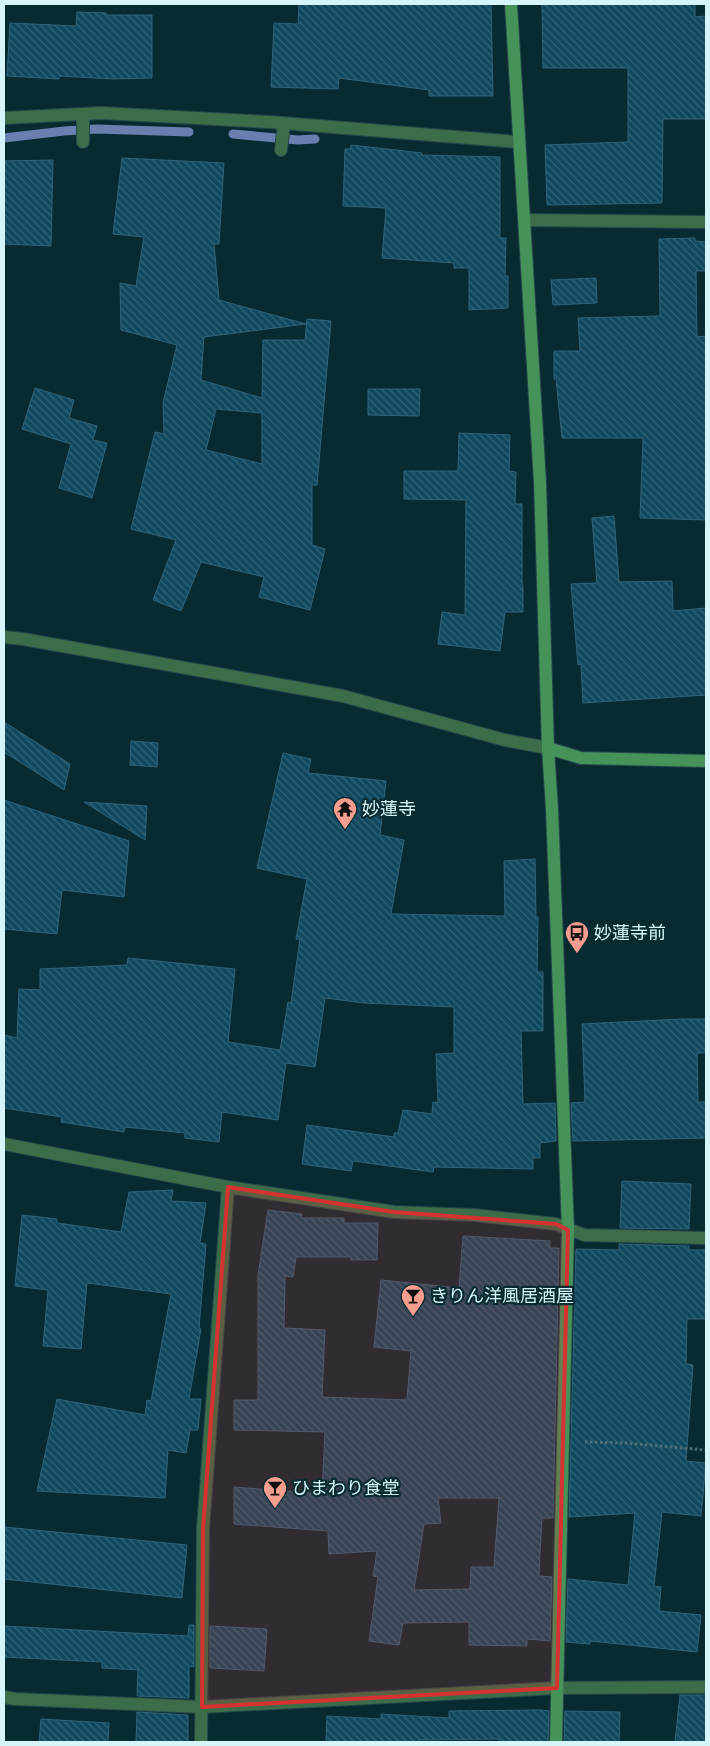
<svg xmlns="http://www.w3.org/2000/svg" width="710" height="1746" font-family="Jost,'Noto Sans JP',sans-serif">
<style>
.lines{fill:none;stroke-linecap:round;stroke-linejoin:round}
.stream{stroke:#687faf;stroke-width:9}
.building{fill:url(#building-back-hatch);stroke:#30647c;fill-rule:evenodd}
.lane-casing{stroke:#25474d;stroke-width:14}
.street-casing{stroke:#25474d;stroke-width:14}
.secondary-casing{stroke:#25474d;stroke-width:14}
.path{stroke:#4f7177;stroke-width:3;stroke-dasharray:2.5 2.5;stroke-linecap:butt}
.lane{stroke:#3d6c48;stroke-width:12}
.street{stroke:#3d6c48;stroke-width:12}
.secondary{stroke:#459359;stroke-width:12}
.marked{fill:#d63232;fill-opacity:0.2;stroke:#d63232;stroke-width:4;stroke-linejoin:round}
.labels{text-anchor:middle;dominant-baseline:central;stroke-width:4.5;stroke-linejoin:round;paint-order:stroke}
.poi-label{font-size:18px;fill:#d5f5fa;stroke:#082b31;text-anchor:start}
</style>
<defs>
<pattern id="building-back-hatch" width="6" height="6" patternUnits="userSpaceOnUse" patternTransform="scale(1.25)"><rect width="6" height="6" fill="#10495f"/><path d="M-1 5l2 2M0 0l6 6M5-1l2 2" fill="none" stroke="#326477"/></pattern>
</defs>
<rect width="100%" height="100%" fill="#082b31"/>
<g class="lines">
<g class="stream">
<polyline points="233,134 298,140 315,139"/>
<polyline points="4,138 64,131 97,129 189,132"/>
</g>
</g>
<g class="building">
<polygon points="299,4 491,4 493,96 429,96 429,90 339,78 338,89 271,87 274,23 298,24"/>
<polygon points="542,4 695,4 695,17 706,16 706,119 663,119 662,203 547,205 545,145 628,142 628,68 543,68"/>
<polygon points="77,12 106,13 106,15 152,15 152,78 113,79 60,76 59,79 7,76 10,23 76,26"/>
<polygon points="351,145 422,153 421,155 500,157 500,238 506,238 505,276 508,276 508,308 469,310 469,268 454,268 454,263 382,258 386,208 343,206 345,149 350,149"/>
<path d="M122,158L224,163L219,244H214L219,300L306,324L204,337L201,380L262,398L263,340H305L307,319L331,321L317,485H312V545L325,549L310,610L259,597L264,577L201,562L181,611L153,600L176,540L131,529L155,432L164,434L163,403L177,345L121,330L120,283L136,286L144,237L113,234ZM216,409L262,413V464L206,450Z"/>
<polygon points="53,160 51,246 4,244 4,161"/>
<polygon points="695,238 695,241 706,242 706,271 696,271 697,337 706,336 706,520 640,518 643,438 562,438 556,379 554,379 554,351 580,351 578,318 660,316 659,239"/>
<polygon points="596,278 597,303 553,305 551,280"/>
<polygon points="35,388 74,400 69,418 97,426 93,440 107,443 92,498 59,488 71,444 22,429"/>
<polygon points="368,389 420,389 419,416 368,415"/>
<polygon points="459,433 510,435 509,471 516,472 515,504 522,504 522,585 523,585 523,612 505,612 500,651 438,644 442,612 465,615 466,500 404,499 404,471 458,471"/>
<polygon points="614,516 619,582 672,581 673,611 706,608 706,695 583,703 581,664 578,665 571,584 597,583 592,518"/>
<polygon points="4,722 70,764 64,790 4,752"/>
<polygon points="131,741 158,743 157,767 130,765"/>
<polygon points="283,753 311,759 308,773 386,781 380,835 404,840 391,914 505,916 504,861 535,859 536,917 538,917 537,972 543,972 543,1031 521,1031 523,1104 555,1103 556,1141 540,1143 540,1158 533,1158 533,1169 434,1167 433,1172 353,1161 351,1171 302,1164 307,1125 394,1137 394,1133 398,1133 403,1110 432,1114 433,1102 438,1103 436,1054 454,1053 454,1007 364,1003 325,998 315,1067 286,1063 278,1120 222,1112 219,1142 185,1138 185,1133 125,1127 124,1132 61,1122 62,1117 4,1108 4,1035 17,1038 19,989 40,990 40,969 127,965 128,958 235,969 228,1042 280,1050 288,1002 291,1003 300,939 296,939 307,879 257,868"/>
<polygon points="4,800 129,841 124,897 62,890 57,934 4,929"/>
<polygon points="84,802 147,806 145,840"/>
<polygon points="682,1019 706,1019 706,1053 697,1053 698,1102 706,1102 706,1138 573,1141 571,1103 585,1102 582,1024"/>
<polygon points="622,1181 691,1184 689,1229 620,1228"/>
<polygon points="173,1190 171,1201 206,1203 200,1243 206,1244 199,1328 201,1329 189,1399 201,1399 198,1430 190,1430 186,1453 168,1450 165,1498 37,1491 57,1399 145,1415 147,1400 151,1401 171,1294 87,1283 81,1349 43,1346 48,1290 15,1286 22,1215 57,1219 57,1223 121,1232 129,1192"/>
<path d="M268,1210L302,1214L301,1218H344V1223H378L377,1260H351V1257H296L293,1277L285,1276L284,1328L325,1330L322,1397L407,1400L411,1351L374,1347L381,1280L459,1288L463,1236L550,1241V1248H559L553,1518H542L540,1553L539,1576L552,1577L550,1641L527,1639V1646L469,1645V1622L403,1623L399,1645L369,1641L378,1577L373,1576L377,1551L329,1554L328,1531L234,1524V1487L322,1494L325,1432L234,1430V1400H258V1275ZM438,1498H499L494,1567H471L470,1589L414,1590L424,1524L441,1523Z"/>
<polygon points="619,1244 689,1246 689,1250 706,1250 706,1319 687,1319 686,1364 693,1365 686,1461 706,1463 701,1516 662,1512 654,1586 661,1587 659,1611 701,1615 697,1652 590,1641 590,1644 566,1642 568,1579 628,1585 635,1513 569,1517 576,1249 619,1250"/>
<polygon points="4,1527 187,1545 182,1598 4,1579"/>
<polygon points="189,1625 194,1625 194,1667 189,1666 189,1698 137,1696 138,1670 102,1668 102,1662 4,1657 4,1626 188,1636"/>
<polygon points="210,1626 267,1629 264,1671 210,1668"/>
<polygon points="680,1695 706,1695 706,1742 675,1742"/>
<polygon points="540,1710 549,1711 548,1742 499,1742 499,1739 419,1740 419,1742 326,1742 327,1716 381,1719 381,1714 449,1718 449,1711"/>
<polygon points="565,1711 620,1712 619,1742 564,1742"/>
<polygon points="137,1712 188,1715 188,1742 136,1742"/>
<polygon points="41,1719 109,1723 108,1742 39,1742"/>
</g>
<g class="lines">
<g class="lane-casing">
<g id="lane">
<polyline points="83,114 83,142"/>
<polyline points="281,150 284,124"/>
</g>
</g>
<g class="street-casing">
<g id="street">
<polyline points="4,118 101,113 270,122 518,142"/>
<polyline points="525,220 706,222"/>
<polyline points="4,637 23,639 343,696 505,740 548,748"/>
<polyline points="4,1144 228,1187 394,1212 474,1215 556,1224 584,1235 706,1238"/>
<polyline points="4,1697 15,1699 202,1707 557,1688 706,1687"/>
<polyline points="201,1742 203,1529 228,1187"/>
</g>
</g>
<g class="secondary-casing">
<g id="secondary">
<polyline points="511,4 540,482 548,748 552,809 568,1230 556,1742"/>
<polyline points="548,748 581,758 706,761"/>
</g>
</g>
<polyline class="path" points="585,1442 626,1443 706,1450"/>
<use href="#lane" class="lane"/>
<use href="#street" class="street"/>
<use href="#secondary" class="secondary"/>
</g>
<path class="marked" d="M228,1187L394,1212L556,1224L568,1230L557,1688L202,1707L203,1529Z"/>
<defs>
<g id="temple-pin" transform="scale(1.25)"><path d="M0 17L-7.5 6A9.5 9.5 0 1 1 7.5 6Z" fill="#f59d8e" stroke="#082b31"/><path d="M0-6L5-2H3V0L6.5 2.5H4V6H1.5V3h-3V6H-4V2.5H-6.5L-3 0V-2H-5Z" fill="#111"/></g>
<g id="bus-pin" transform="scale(1.25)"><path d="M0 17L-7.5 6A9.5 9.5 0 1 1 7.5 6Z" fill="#f59d8e" stroke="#082b31"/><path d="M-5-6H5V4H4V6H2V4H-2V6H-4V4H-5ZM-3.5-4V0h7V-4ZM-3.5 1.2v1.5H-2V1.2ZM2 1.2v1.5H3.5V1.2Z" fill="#111"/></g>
<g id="bar-pin" transform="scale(1.25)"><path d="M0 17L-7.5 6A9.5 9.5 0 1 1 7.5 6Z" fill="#f59d8e" stroke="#082b31"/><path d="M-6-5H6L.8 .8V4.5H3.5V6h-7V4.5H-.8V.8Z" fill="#111"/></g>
</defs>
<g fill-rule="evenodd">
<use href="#temple-pin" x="345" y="809"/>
<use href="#bus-pin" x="577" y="933"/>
<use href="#bar-pin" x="413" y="1296"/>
<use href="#bar-pin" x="275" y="1488"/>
</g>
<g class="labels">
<g class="poi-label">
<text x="362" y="809">妙蓮寺</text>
<text x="594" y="933">妙蓮寺前</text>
<text x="430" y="1296">きりん洋風居酒屋</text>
<text x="292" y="1488">ひまわり食堂</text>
</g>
</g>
<rect width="710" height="1746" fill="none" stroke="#d5f5fa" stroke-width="10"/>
</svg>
